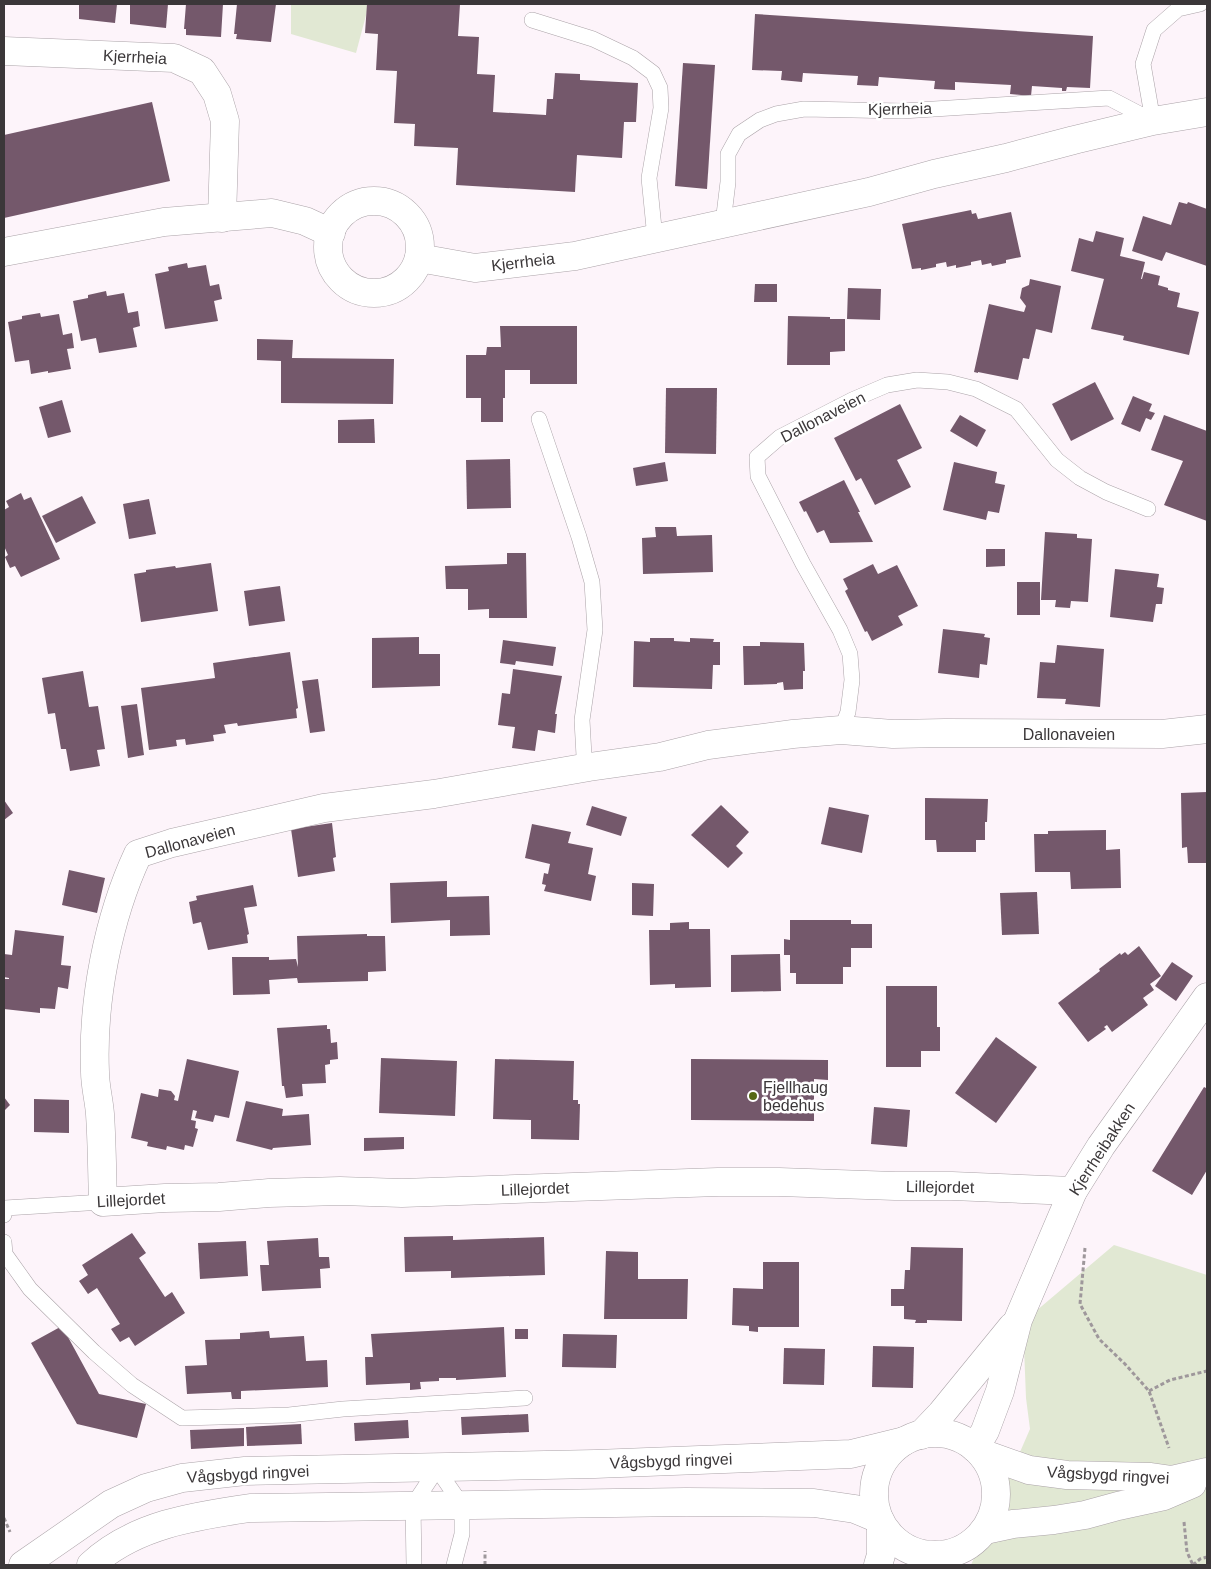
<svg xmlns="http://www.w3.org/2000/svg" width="1211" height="1569" font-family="Helvetica,sans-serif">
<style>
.green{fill:#e1e8d3}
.building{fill:#74586b}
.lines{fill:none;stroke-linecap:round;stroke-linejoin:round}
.lane-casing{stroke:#aba3a8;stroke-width:16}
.street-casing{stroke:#aba3a8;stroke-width:29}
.secondary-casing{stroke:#aba3a8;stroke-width:29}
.path{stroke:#9e979b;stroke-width:3;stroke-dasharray:4 2.5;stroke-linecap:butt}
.lane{stroke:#fff;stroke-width:15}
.street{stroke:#fff;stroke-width:28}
.secondary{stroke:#fff;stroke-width:28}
.poi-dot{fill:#566814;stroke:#fff;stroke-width:2}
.labels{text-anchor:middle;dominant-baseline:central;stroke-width:5;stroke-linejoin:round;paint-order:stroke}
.street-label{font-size:16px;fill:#3b3739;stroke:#fff}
.poi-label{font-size:16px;fill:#3b3739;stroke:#fff;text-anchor:start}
</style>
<rect width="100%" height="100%" fill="#fdf4fa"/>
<g class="green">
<polygon points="291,4 369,4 356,53 291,34"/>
<polygon points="1114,1245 1207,1275 1207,1565 971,1565 1030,1429 1026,1398 1023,1322"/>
</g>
<g class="building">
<polygon points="79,4 117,4 115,23 79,19"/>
<polygon points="130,4 168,4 166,28 130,24"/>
<polygon points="186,4 223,4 221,37 186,35 186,29 184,29"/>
<polygon points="237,4 276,4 271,42 236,39 237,34 234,34"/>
<polygon points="367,4 460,4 458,36 479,37 477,74 495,75 493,112 546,115 547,99 553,99 555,73 580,74 580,80 638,83 636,122 624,122 622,158 577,155 575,192 456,185 458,148 414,146 415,124 394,123 397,71 376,70 378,34 365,33"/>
<polygon points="755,14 1093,36 1090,88 1067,87 1066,91 1062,91 1062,88 1032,86 1031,96 1010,94 1011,85 955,82 955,90 934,89 935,81 879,77 878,86 857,85 858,76 803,73 802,82 781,80 782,71 752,70"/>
<polygon points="683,63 715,65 707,189 675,186"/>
<polygon points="152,102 170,181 4,218 4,135"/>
<polygon points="1179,202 1187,204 1188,202 1207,209 1207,266 1166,252 1162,261 1132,251 1143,216 1171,225"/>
<polygon points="971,210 972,214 976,213 978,219 1011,212 1021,257 1006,260 1006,263 992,266 991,263 982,265 981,260 971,262 971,265 956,268 956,265 947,267 946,262 936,264 936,267 921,270 921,268 912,269 902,224"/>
<polygon points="1096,231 1124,238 1120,256 1145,262 1141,279 1142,279 1144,272 1160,276 1158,285 1168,288 1168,290 1180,293 1177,307 1199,312 1189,355 1123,340 1124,336 1091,329 1104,279 1071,271 1079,238 1093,242"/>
<polygon points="187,263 188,268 206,265 210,286 219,284 222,299 214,301 218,321 165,329 155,274 169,271 168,267"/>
<polygon points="1030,279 1061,286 1052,333 1036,329 1029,359 1023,358 1018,380 978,372 978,373 974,372 989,304 1024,312 1026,306 1020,298 1022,288 1029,285"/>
<polygon points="755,284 777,284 777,302 754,302"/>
<polygon points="848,288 881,289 880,320 847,319"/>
<polygon points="106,291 107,296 124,293 128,313 138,311 140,326 133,328 137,347 99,353 96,338 81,341 73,301 88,298 88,295"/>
<polygon points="40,313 41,317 59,314 63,335 72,333 74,348 67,349 71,369 48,373 48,371 31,374 29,360 15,362 8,322 22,319 22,316"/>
<polygon points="788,316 830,317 830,319 845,319 845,351 830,352 830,365 787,365"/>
<polygon points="500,326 577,326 577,384 530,384 530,370 505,370 505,398 503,398 503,422 481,422 481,398 466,398 466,355 486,355 487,347 501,347"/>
<polygon points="257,339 293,340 292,358 394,359 393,404 281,403 281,361 257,360"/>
<polygon points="1095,382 1114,419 1071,441 1052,404"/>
<polygon points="666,388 717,388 716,454 665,453"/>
<polygon points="1133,396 1152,404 1149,411 1155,413 1151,420 1146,418 1140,432 1121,424"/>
<polygon points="62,400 71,432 48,438 39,407"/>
<polygon points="900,404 922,448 897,460 911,487 875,505 861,478 856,481 834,438"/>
<polygon points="960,415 986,430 977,447 950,431"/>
<polygon points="1164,415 1207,431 1207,521 1164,505 1183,461 1151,450"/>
<polygon points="374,419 375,443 338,443 338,420"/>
<polygon points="510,459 511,508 467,509 466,460"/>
<polygon points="665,462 668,481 636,486 633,468"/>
<polygon points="954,462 997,472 995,483 1005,485 999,513 988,511 986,520 943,510"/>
<polygon points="844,480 860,512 858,512 873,542 830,543 824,530 817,533 806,511 804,512 799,502"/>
<polygon points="21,493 24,500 31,497 60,559 21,577 15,566 10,568 5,557 8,555 4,546 4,510 9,507 6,501"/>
<polygon points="82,496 96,523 56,543 42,516"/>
<polygon points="149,499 156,534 129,539 123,504"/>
<polygon points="655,527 676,527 677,536 712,535 713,572 643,574 642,538 656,537"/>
<polygon points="1045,532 1077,534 1077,538 1092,539 1088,602 1071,601 1070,608 1055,607 1056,600 1041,600"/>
<polygon points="986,549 1005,549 1005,566 986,567"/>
<polygon points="507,553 526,553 527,618 489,618 489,609 468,610 468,589 446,589 445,566 507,564"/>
<polygon points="211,563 218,611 141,622 134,574 146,572 146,570 175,566 176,568"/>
<polygon points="873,564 878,574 897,565 918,606 898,616 903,625 872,641 867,631 865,632 845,591 848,589 843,579"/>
<polygon points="1115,569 1159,574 1157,587 1164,588 1162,604 1156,604 1153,622 1110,617"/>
<rect x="1017" y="582" width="23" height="33"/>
<polygon points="280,586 285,621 249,626 244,591"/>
<polygon points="943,629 985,634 984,637 990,638 987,665 980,664 979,678 938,673"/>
<polygon points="419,637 419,654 440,654 440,686 372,688 372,638"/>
<polygon points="650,638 674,638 674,641 690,642 690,638 714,639 713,642 720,642 720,665 713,665 712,689 633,687 634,641 650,642"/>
<polygon points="503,640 556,647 553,666 516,661 515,665 500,663"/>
<polygon points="760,642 804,643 805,671 803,671 803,689 784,690 783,682 777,683 777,684 744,685 743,646 760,646"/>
<polygon points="1057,645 1104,649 1100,707 1065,704 1066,699 1037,698 1040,662 1055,663"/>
<polygon points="290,652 298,708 296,709 297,718 238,726 237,723 224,725 226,733 213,735 214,741 186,745 185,739 176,740 177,746 149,750 141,688 215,678 213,663"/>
<polygon points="513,669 562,676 555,714 557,714 555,733 538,730 535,751 512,748 515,727 498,725 502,693 510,694"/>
<polygon points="83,671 89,707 98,706 105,749 97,750 100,766 70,771 66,749 61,749 55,713 48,714 42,678"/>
<polygon points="318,679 325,731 310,733 302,681"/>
<polygon points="137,704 144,755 128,758 121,706"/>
<polygon points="1207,792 1207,863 1188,863 1187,847 1182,848 1181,793"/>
<polygon points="925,798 988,799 987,822 985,822 985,840 976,840 976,852 937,852 936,840 925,840"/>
<polygon points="4,800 13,813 4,820"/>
<polygon points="721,805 749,832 736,846 743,853 728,868 691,835"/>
<polygon points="592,806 627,817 621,836 586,825"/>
<polygon points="829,807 869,815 862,853 821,844"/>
<polygon points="332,823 336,857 333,858 335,871 298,877 291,829"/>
<polygon points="532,824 571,832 568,843 593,848 588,874 596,876 591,901 544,891 546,885 542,884 544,873 548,874 550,864 525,858"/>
<polygon points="1106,830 1106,850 1120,849 1121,888 1071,889 1070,872 1035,872 1034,834 1048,834 1048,831"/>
<polygon points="69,870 105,878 97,913 62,905"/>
<polygon points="447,881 447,897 489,896 490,935 450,936 450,920 391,923 390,883"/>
<polygon points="632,883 654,884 653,916 632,915"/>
<polygon points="253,885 257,906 244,908 249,934 247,935 248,943 208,950 201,922 193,924 189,902 197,900 196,896"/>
<polygon points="1037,892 1039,934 1002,935 1000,893"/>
<polygon points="790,920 851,920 851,924 872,924 872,948 851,948 851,967 843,967 843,984 796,984 796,973 790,973 790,955 784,955 784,939 790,940"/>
<polygon points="689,922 689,929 710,929 711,987 675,988 675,984 650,985 649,930 670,930 670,923"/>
<polygon points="15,930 64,936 61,965 71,966 68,989 58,987 55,1009 40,1008 40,1013 4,1009 4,979 9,979 9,978 4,977 4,954 12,955"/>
<polygon points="367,934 367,936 385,936 386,971 368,972 368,981 298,983 297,978 269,980 270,994 233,995 232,957 269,957 269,960 296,959 298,967 297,936"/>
<polygon points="1139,946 1161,976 1150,984 1154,990 1143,998 1148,1005 1112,1032 1107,1025 1104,1027 1106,1029 1088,1042 1058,1003 1100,971 1099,969 1120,953 1121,955 1125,952 1128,955"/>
<polygon points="780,954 781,991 731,992 731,955"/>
<polygon points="1172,962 1193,976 1176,1001 1155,986"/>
<polygon points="886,986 937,986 937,1027 940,1027 940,1051 921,1051 921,1067 886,1067"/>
<polygon points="327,1025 327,1029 330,1029 331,1043 337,1042 338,1059 330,1060 330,1064 325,1065 326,1083 302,1084 303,1096 286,1098 284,1086 282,1086 277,1028"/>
<polygon points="996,1037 1037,1067 996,1123 955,1093"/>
<polygon points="381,1058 457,1061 455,1116 379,1113"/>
<polygon points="187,1059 239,1071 229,1118 215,1115 213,1122 195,1118 197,1111 193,1110 191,1120 196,1121 195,1128 198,1129 193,1147 185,1145 184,1150 167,1146 166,1150 147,1146 148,1142 131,1138 141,1093 158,1097 159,1089 171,1091 175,1096 174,1100 178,1101"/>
<polygon points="495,1059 574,1061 573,1100 578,1100 578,1104 580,1104 579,1140 531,1139 531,1120 493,1119"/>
<polygon points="691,1059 828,1060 828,1080 814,1079 814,1121 691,1120"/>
<polygon points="1207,1086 1207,1170 1192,1195 1152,1171 1204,1087 1206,1088"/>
<polygon points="4,1097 10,1105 4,1111"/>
<polygon points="34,1099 69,1100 69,1133 34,1132"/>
<polygon points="246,1101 283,1109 282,1116 309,1114 311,1145 273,1148 272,1150 236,1141"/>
<polygon points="874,1107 910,1110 907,1147 871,1144"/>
<polygon points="404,1137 404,1149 364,1151 364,1138"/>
<polygon points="132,1233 146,1253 139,1258 165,1297 172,1292 185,1313 135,1346 129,1337 120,1342 111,1329 120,1324 97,1288 88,1294 79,1281 88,1275 82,1265"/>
<polygon points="453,1236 453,1240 544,1237 545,1275 451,1278 451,1271 405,1272 404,1237"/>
<polygon points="318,1238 319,1257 329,1257 330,1268 320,1269 321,1288 262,1291 260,1265 269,1265 267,1241"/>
<polygon points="246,1241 248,1276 200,1279 198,1243"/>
<polygon points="911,1247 963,1248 962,1321 927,1320 927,1323 915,1323 916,1320 904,1319 904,1306 891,1306 891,1289 904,1289 905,1270 910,1270"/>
<polygon points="606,1251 638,1252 638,1279 688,1279 687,1319 604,1319"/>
<polygon points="763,1262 799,1262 799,1327 758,1327 758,1332 749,1331 749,1326 732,1325 733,1288 763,1289"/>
<polygon points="62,1326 99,1394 146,1404 137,1438 77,1424 31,1343"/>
<polygon points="504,1327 506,1377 456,1380 456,1378 439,1378 439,1381 420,1382 421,1389 410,1390 410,1383 366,1385 365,1357 373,1357 371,1334"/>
<rect x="515" y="1329" width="13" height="10"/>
<polygon points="269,1331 270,1338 304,1336 306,1361 327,1360 328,1387 241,1391 241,1399 232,1399 231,1392 187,1394 185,1366 207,1365 205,1340 240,1339 240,1333"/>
<polygon points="563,1334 617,1335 616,1368 562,1367"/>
<polygon points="873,1346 914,1347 913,1388 872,1387"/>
<polygon points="784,1348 825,1349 824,1385 783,1384"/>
<polygon points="528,1414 529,1432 462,1435 461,1417"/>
<polygon points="408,1420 409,1438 355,1441 354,1423"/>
<polygon points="301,1424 302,1444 247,1446 246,1427"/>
<polygon points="244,1428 244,1446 191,1449 190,1430"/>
</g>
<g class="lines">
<g class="lane-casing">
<g id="lane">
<polyline points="532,20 593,39 633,58 653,73 660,88 661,108 649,178 655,238"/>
<polyline points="723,223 728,182 728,154 739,134 760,120 776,114 804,109 902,111 1109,98 1153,121 1143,64 1154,30 1178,9 1200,4"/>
<polyline points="539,419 579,537 592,582 595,630 582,720 584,756 589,767"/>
<polyline points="841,730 848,712 852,680 850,654 840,630 803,564 758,476 757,457 780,437 852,400 887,385 917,380 948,382 976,389 1016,409 1057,460 1080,478 1106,492 1148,509"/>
<polyline points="4,1215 5,1208 103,1202"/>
<polyline points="4,1242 5,1254 30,1289 94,1352 132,1385 182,1418 289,1415 343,1409 525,1398"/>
<polyline points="414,1565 413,1505 437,1469 462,1505 462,1534 454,1565"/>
</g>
</g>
<g class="street-casing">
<g id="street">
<polyline points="4,51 174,58 202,71 217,94 225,121 222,218"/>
<circle cx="374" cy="247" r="46"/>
<polyline points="4,252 164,222 272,213 305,221 331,233"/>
<polyline points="419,258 475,268 575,256 869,192 934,174 1006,158 1074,140 1153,121 1207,112"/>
<path d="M1073,1191L952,1186H895L779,1182H718L402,1193L340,1191L269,1193L219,1197L165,1198L103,1202C102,1172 102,1143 100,1114C99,1100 95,1086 95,1072C92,1001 108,918 138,854L172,843L324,808L434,794L589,767L660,757L708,745L793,734L841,730L893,734L945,733L1162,734L1207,729"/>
<polyline points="921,1435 941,1414 1012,1327"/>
<polyline points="975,1448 985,1431 1000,1391 1018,1320 1073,1191 1101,1146 1207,997"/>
</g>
</g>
<g class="secondary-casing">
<g id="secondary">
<circle cx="935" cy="1494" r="61"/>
<polyline points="981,1453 1029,1470 1067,1475 1151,1477 1172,1480 1207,1472"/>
<polyline points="985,1530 1013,1524 1054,1520 1085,1515 1118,1506 1164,1496 1192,1484"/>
<polyline points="23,1565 111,1504 146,1488 182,1478 245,1471 595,1464 851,1454 904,1441"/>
<path d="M91,1565C134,1525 194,1516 250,1508L686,1502L814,1503L855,1509L879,1519"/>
<polyline points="878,1565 881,1555 881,1524"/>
</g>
</g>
<g class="path">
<polyline points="1085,1248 1080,1304 1099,1339 1125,1364 1149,1391 1169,1448"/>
<polyline points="1149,1391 1170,1380 1207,1371"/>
<polyline points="4,1518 10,1532"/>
<polyline points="1184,1522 1187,1552 1193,1565"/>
<polyline points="485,1565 485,1551"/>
<polyline points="1193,1565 1200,1559 1207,1557"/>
</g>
<use href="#lane" class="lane"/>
<use href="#street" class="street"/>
<use href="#secondary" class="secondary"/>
</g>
<circle class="poi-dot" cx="753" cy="1096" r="5"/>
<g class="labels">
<g class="street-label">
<text transform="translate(135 57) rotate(3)">Kjerrheia</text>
<text transform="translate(900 109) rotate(-1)">Kjerrheia</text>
<text transform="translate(523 262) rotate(-7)">Kjerrheia</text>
<text transform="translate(823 417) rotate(-27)">Dallonaveien</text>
<text x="1069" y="734">Dallonaveien</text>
<text transform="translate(190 841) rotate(-15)">Dallonaveien</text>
<text transform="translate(1102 1149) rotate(-57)">Kjerrheibakken</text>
<text transform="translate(940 1187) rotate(1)">Lillejordet</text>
<text transform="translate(535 1189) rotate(-2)">Lillejordet</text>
<text transform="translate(131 1200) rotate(-3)">Lillejordet</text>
<text transform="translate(671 1461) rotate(-2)">Vågsbygd ringvei</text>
<text transform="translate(248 1474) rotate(-3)">Vågsbygd ringvei</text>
<text transform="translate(1108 1475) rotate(3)">Vågsbygd ringvei</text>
</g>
<g class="poi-label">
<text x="763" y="1087">Fjellhaug<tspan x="763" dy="18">bedehus</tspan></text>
</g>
</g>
<rect width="1211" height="1569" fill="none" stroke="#3b3739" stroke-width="10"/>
</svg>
